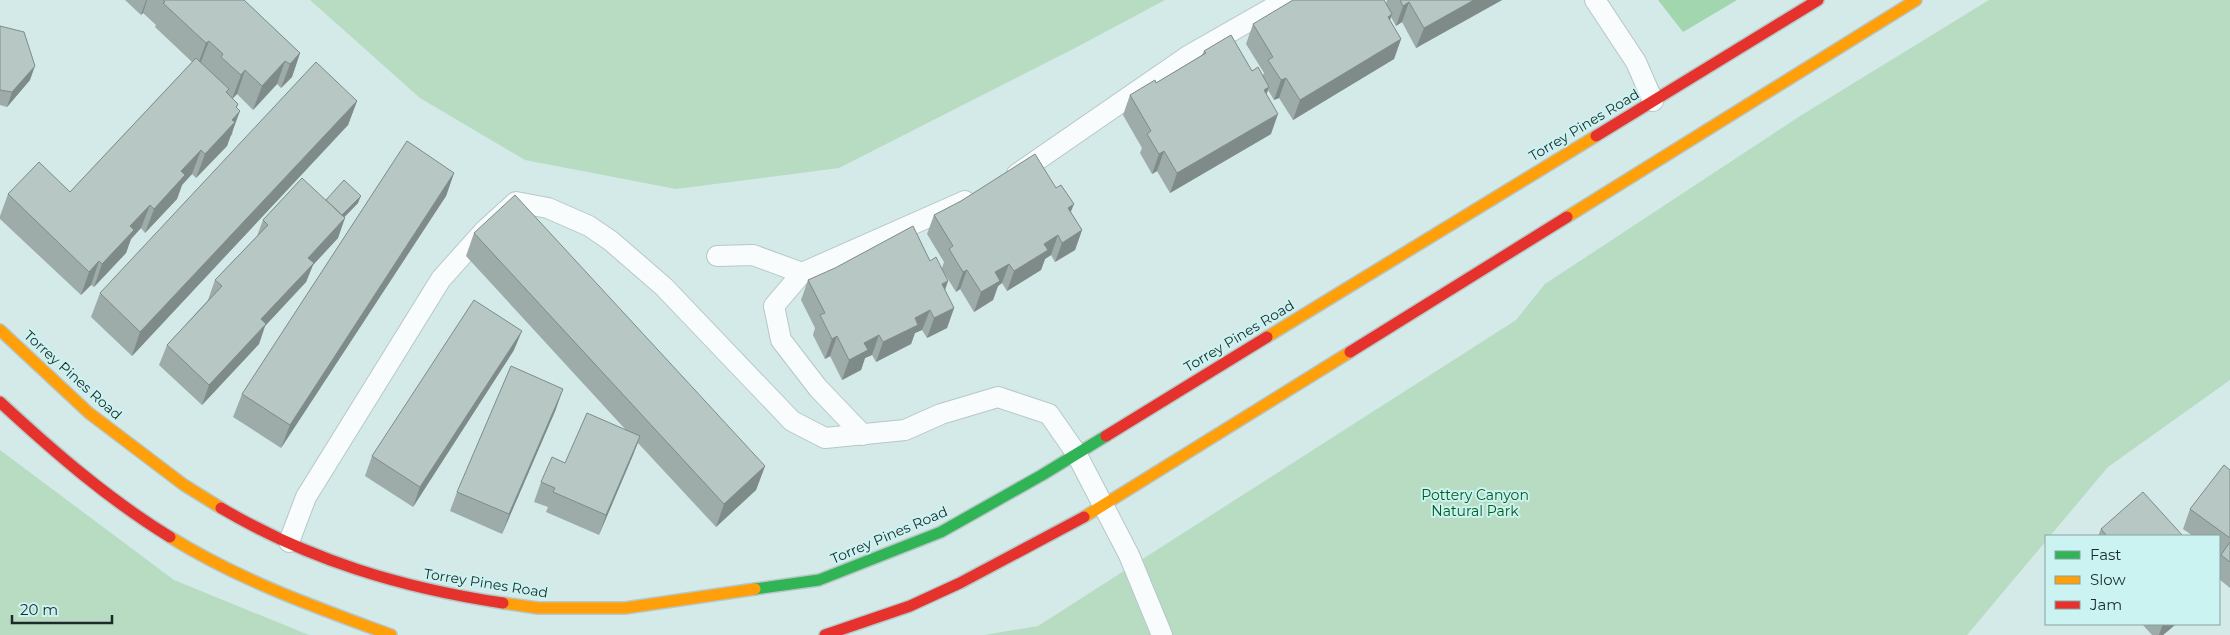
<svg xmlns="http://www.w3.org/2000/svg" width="2230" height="635" font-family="Montserrat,sans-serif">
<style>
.green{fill:#b7dcc2}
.forest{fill:#a1d6ae}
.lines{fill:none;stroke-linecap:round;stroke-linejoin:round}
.lane-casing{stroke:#b6c7c7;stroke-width:22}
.fast-casing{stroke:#b6c7c7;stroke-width:14}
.slow-casing{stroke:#b6c7c7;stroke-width:14}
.jam-casing{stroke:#b6c7c7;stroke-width:14}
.lane{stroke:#f9fcfc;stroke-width:20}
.fast{stroke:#30b455;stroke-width:11}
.slow{stroke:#ff9f0a;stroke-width:11}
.jam{stroke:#e5322d;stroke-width:11}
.wall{fill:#9daba9}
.shaded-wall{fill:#7f8b89}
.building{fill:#b6c7c4;stroke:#7f8b89}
.labels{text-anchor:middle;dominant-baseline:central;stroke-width:4;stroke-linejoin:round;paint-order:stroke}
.street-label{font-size:14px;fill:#1b2b2a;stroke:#cbf3f1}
.park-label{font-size:14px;fill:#005c1b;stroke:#cbf3f1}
</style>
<rect width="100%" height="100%" fill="#d4eae9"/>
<g class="green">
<polygon points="310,0 1165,0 1077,47 839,168 676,189 525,160 420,98"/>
<polygon points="1989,0 2230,0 2230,380 2108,467 2050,536 2046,536 2046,541 1967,635 984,635 1038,626 1516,320 1545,284 1800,116"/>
<polygon points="0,450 174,580 309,635 0,635"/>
</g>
<polygon class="forest" points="1658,0 1737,0 1683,32"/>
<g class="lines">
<g class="lane-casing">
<g id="lane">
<polyline points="1595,0 1636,62 1653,101"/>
<polyline points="1017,174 1188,56 1286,0"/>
<polyline points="717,256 753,255 802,273 965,201"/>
<polyline points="802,273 774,306 781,340 818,388 863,435"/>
<polyline points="289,542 306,497 441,279 484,231 516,202 548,208 589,226 611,241 664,287 792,421 825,438 905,430 941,414 998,397 1049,414 1076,453 1129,555 1162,635"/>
</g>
</g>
<g class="fast-casing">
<polyline id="fast" points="755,589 819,580 941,532 1042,475 1106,436"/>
</g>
<g class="slow-casing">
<g id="slow">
<polyline points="1567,217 1916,0"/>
<polyline points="0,330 89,413 184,485 221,508"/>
<polyline points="1267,337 1596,136"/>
<polyline points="1084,517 1350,352"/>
<path d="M170,537C239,580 315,607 391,635"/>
<polyline points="503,603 538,608 625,608 755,589"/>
</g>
</g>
<g class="jam-casing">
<g id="jam">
<polyline points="1596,136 1818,0"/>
<polyline points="1350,352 1567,217"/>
<path d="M0,402C53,451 108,499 170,537"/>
<polyline points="1106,436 1267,337"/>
<path d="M221,508C309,560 402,588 503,603"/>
<polyline points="825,635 910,606 960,583 1084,517"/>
</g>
</g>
<use href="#lane" class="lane"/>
<use href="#fast" class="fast"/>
<use href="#slow" class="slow"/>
<use href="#jam" class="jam"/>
</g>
<g class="wall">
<polygon points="125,0 244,0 300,53 292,77 281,88 277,84 253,110 237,94 233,98 237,108 232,135 230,136 227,146 196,178 192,174 182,185 177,199 145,233 141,228 131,239 126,253 94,287 91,285 81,295 0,219 0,216 8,194 70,192 192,62 155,27 156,25 143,13 141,15"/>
<polygon points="1387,0 1502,0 1416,48 1402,22 1396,26 1391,17 1390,21 1401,39 1394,59 1293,120 1279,98 1274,100 1268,90 1266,95 1271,134 1170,193 1157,171 1152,174 1140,153 1142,148 1123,115 1130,95 1156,83 1202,55 1204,51 1263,75 1264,73 1246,44 1253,24 1386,4"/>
<polygon points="0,26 30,80 7,107 0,105"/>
<polygon points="357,101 348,125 132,356 91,317 100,293"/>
<polygon points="454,173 446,196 281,448 233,417 242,394"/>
<polygon points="326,200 358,203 344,218 338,238 313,265 306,282 265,326 259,344 202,405 159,365 167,345 208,300 215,280 257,236 263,220"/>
<polygon points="1071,212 1082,230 1075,250 1055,262 1051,255 1045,259 1041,270 1007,291 1002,283 998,286 993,300 974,312 960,289 956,292 943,271 948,281 945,290 954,308 947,328 927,338 922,330 915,333 911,344 876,362 872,355 865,358 861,370 842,380 830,356 825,359 813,335 815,328 801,300 808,280 930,261 942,268 944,262 927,234 934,215"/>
<polygon points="474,233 765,466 756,490 716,527 638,443 633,455 599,535 546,512 548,507 534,502 541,482 565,463 625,429 466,256"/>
<polygon points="514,350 413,507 365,476 372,456"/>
<polygon points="556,409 502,534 450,511 457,492"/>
<polygon points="2230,470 2230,588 2219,579 2219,560 2220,556 2219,555 2219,536 2193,536 2183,529 2190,509"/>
<polygon points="2101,529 2183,536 2098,536"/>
<polygon points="2142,624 2176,624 2163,635 2152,635"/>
</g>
<g class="shaded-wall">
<polygon points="146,0 147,0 143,13 141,15"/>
<polygon points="1474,0 1502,0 1416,48 1424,28"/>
<polygon points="1409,2 1402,22 1396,26 1403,6"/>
<polygon points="1392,14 1385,34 1388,17"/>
<polygon points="1401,39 1394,59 1293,120 1300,100"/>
<polygon points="209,41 200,64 197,67 206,43"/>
<polygon points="300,53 292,77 281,88 290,64"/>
<polygon points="285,61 277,84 253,110 262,86"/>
<polygon points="35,66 30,80 7,107 12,92"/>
<polygon points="245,70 237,94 232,99 241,75"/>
<polygon points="1286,78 1279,98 1274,100 1281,80"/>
<polygon points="1269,87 1262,106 1264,90"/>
<polygon points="357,101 348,125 132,356 140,332"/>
<polygon points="238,104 233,119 240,111 227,146 196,178 205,154"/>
<polygon points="1278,114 1271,134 1170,193 1177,173"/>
<polygon points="201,150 192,174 182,185 177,199 145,233 154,209 181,171"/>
<polygon points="1164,151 1157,171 1152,174 1159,154"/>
<polygon points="454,173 446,196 281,448 290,425"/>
<polygon points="361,196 358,203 335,226 338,219"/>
<polygon points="1074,204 1066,224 1068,208"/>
<polygon points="150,205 141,228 131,239 126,253 94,287 102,264 130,226"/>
<polygon points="345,218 338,238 313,265 306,282 265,326 259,344 202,405 209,385 308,258"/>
<polygon points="1082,230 1075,250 1055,262 1062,243"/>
<polygon points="1058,235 1051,255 1045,259 1041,270 1007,291 1014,271 1044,244"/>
<polygon points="99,261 91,285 81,295 89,272"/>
<polygon points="1009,264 1002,283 998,286 993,300 974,312 981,292 995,272"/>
<polygon points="967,270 960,289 956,292 963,272"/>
<polygon points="948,281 941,301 942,284"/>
<polygon points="954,308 947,328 927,338 934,318"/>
<polygon points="930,310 922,330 915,333 911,344 876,362 883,342 915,318"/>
<polygon points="522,331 514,350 413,507 420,487"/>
<polygon points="879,335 872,355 865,358 861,370 842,380 849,360 864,343"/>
<polygon points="837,336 830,356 825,359 832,339"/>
<polygon points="563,389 556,409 502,534 509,514"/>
<polygon points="640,436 633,455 599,535 606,515"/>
<polygon points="765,466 756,490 716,527 724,504"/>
<polygon points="2163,624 2176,624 2163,635 2159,635"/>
</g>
<g class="building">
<polygon points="163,0 244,0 300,53 290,64 285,61 262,86 245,70 241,75 221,57 223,54 209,41 206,43 163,3 165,2"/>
<polygon points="1293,0 1384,0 1392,14 1388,17 1401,39 1300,100 1286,78 1281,80 1268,60 1273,57 1253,24"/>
<polygon points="1400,0 1474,0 1424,28 1409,2 1403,6"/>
<polygon points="0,26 24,32 35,66 12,92 0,90"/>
<polygon points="1231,35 1252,71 1258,67 1269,87 1264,90 1278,114 1177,173 1164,151 1159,154 1147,134 1151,131 1130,95 1155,80 1156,83 1206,53 1204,51"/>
<polygon points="196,58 229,89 226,92 238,104 236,107 240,111 232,120 235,122 205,154 201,150 181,171 185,175 154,209 150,205 130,226 134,230 102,264 99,261 89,272 8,194 39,162 70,192"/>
<polygon points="316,62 357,101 140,332 100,293"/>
<polygon points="407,141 454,173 290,425 242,394"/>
<polygon points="1035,154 1056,188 1061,185 1074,204 1068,208 1082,230 1062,243 1058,235 1044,244 1048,250 1014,271 1009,264 995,272 1000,281 981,292 967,270 963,272 949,249 953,246 934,215 961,201"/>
<polygon points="302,178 345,218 308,258 314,263 261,319 266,324 209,385 167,345 222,286 215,280 268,225 263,220"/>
<polygon points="344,180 361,196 342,215 326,200"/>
<polygon points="515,195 765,466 724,504 474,233"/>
<polygon points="913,226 930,261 936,257 948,281 942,284 954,308 934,318 930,310 915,318 918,325 883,342 879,335 864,343 868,350 849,360 837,336 832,339 820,315 825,313 808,280 835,268"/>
<polygon points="474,300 522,331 420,487 372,456"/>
<polygon points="511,366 563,389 509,514 457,492"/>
<polygon points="587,413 640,436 606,515 553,492 555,488 541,482 552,457 565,463"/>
<polygon points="2224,465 2230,470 2230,538 2190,509"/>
<polygon points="2143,492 2183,536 2107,536 2101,529"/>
<polygon points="2230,542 2230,562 2221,555"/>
</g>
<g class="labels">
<g class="street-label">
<text transform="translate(1584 125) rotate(-31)">Torrey Pines Road</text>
<text transform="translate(1239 336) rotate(-31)">Torrey Pines Road</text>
<text transform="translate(73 375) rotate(42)">Torrey Pines Road</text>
<text transform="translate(889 535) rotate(-23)">Torrey Pines Road</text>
<text transform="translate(486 583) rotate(9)">Torrey Pines Road</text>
</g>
<g class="park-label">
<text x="1475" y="495">Pottery Canyon<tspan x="1475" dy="16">Natural Park</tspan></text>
</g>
</g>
<rect x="2045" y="535" width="175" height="90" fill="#cbf3f1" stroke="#85a3a1"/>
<rect x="2055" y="551" width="25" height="8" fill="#30b455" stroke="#85a3a1"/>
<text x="2090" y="560" font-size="15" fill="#1b2b2a">Fast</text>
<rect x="2055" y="576" width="25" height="8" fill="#ff9f0a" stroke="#85a3a1"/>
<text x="2090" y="585" font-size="15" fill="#1b2b2a">Slow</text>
<rect x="2055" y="601" width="25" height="8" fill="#e5322d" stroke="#85a3a1"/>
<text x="2090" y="610" font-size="15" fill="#1b2b2a">Jam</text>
<path d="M12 615v8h100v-8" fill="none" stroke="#1b2b2a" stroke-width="2.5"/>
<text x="20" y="615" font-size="15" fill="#1b2b2a" stroke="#cbf3f1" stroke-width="4" paint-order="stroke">20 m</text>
</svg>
